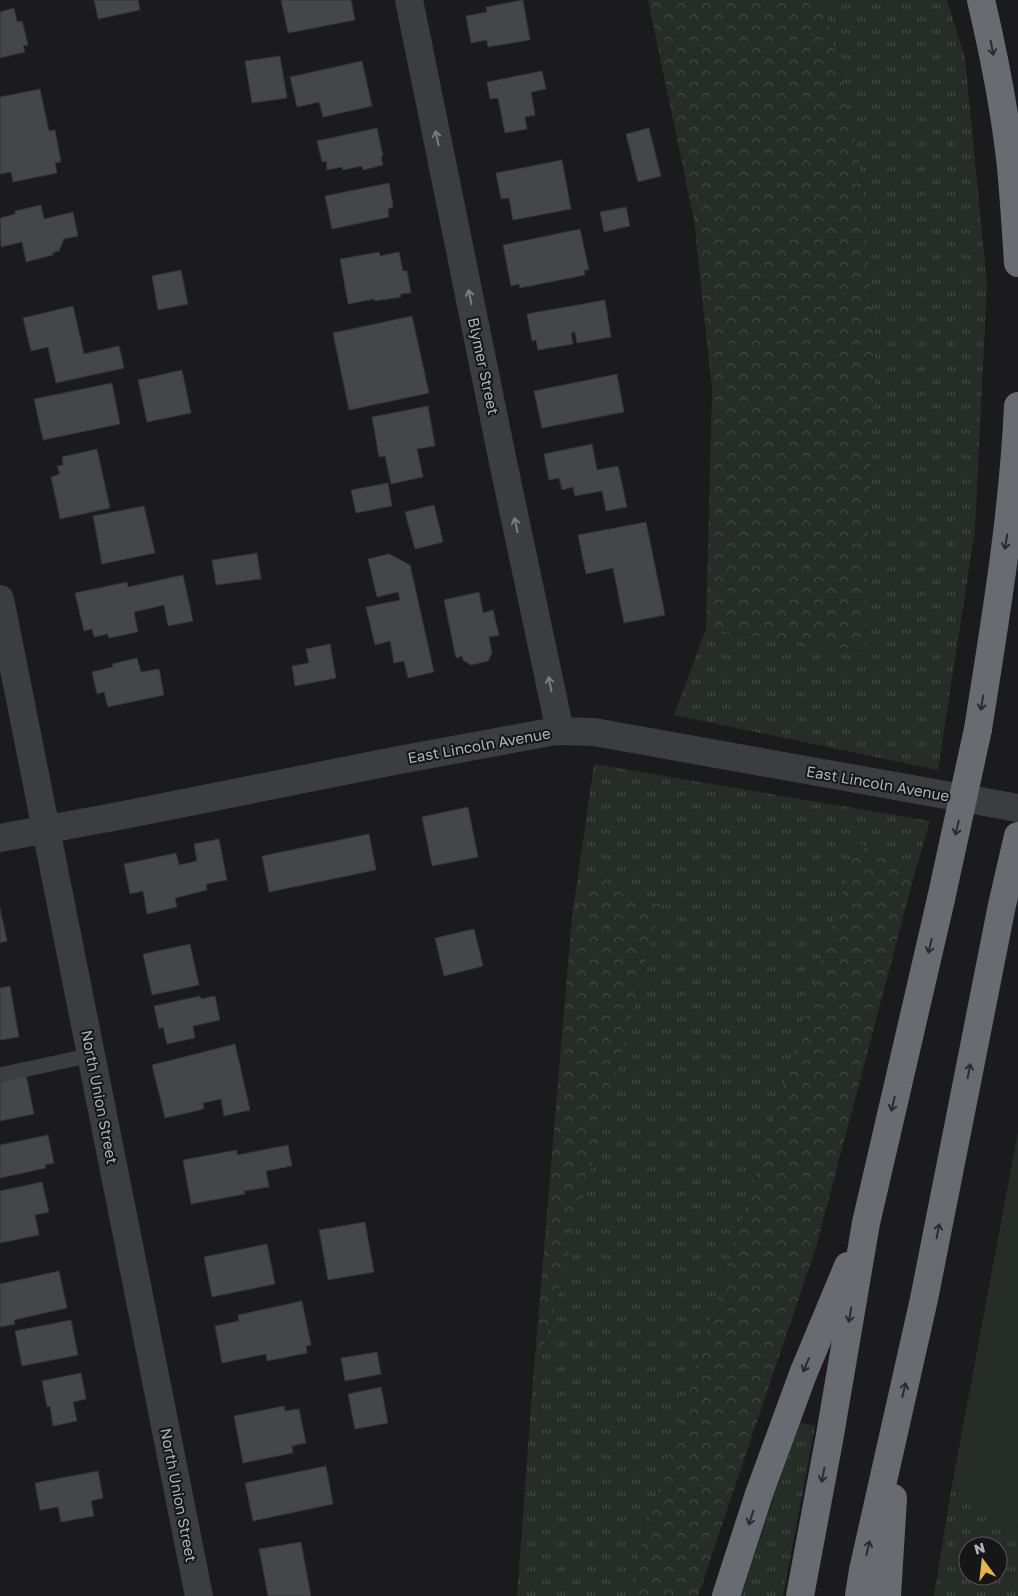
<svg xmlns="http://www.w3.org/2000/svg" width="1018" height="1596" font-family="'Golos Text',sans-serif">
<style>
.grass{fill:url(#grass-tufts);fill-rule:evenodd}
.forest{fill:url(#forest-crowns)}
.park{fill:#252d26}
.building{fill:#45464a;stroke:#353538}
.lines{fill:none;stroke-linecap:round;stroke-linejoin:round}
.service{stroke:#3c3d41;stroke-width:15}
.minor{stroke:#3c3d41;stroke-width:28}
.motorway{stroke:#686b72;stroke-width:28}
.motorway-bridge{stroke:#686b72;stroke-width:28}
.oneway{stroke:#2a2b2e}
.oneway2{stroke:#7b7d84}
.labels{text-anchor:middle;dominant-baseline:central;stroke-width:4;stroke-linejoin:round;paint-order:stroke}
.street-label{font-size:15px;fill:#aeb2bb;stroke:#161618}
</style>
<defs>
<pattern id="grass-tufts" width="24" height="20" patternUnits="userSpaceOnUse" patternTransform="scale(1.25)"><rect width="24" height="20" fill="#252d26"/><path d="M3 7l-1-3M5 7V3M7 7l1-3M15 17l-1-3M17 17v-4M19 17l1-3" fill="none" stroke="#424944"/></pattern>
<pattern id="forest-crowns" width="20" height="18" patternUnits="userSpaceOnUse" patternTransform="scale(1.25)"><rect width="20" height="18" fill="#252d26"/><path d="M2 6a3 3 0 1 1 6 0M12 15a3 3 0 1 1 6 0" fill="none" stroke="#424944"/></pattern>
</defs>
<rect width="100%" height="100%" fill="#1b1b1d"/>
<g class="grass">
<polygon points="823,0 947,0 965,58 987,284 975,529 938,770 674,715 706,629 864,651 875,342 858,151"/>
<polygon points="594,764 930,821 914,876 858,843 653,1506 628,1596 517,1596 532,1392 661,905 594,875 572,917"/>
<polygon points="799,1422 815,1426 783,1596 741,1596"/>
<path d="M952,1485L1018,1528V1596H934ZM968,1546H998V1576H968Z"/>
</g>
<g class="forest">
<polygon points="648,0 823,0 858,151 875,342 864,651 706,629 712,390 694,220"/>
<polygon points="858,842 914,876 816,1247 698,1596 628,1596 653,1506"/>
<polygon points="594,875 661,905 532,1392 572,917"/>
</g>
<polygon class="park" points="1018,1131 1018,1528 952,1485"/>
<g class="building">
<polygon points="94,0 138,0 140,10 98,19"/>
<polygon points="281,0 351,0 355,20 288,33"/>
<polygon points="523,0 530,40 488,47 487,40 471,43 466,16 487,12 486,7"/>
<polygon points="14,8 17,22 22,21 28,45 23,46 25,52 0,58 0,12"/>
<polygon points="280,56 287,98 252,103 245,61"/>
<polygon points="362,61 372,106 323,117 319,102 297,107 290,77"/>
<polygon points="542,71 546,89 531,92 535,115 525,117 527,129 505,133 498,98 490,99 487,82"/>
<polygon points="40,89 49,131 55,130 61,162 55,163 57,173 13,182 11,172 0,174 0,97"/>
<polygon points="377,128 383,156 381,157 383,165 363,170 362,166 343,170 342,167 327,170 326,161 322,162 317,141"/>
<polygon points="649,128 661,176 638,182 626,134"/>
<polygon points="562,160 571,209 513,220 509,198 501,199 496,173"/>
<polygon points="389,183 393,207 388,209 389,217 332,229 325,196"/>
<polygon points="41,205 44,219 73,212 78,236 64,239 59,251 52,253 53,255 26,262 22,242 1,247 0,218 15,214 15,211"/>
<polygon points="626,207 630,226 604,232 600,212"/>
<polygon points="580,229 589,270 584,270 585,275 520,288 519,284 511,286 503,245"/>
<polygon points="379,252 380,256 399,252 403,271 407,271 411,293 400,294 401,297 375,301 374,299 348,304 340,259"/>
<polygon points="181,270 188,304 158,310 152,276"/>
<polygon points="605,300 611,337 577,343 575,332 571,333 573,344 538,350 536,340 532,341 527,314"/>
<polygon points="73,306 84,354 119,346 124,368 56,383 48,347 31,351 23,318"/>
<polygon points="412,316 429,393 349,410 333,333"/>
<polygon points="182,370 191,413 147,422 138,380"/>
<polygon points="617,374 624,412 542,428 534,391"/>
<polygon points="112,383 120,424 43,440 34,399"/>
<polygon points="428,406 435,446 417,449 423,477 391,484 385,456 379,457 372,417"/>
<polygon points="592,444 597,470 618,466 627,507 606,511 602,491 575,496 573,487 562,490 559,478 549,480 544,454"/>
<polygon points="97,449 110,508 60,519 51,477 60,474 57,466 63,465 62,457"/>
<polygon points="388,483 392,506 356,513 351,490"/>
<polygon points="434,505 443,542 415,549 405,512"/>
<polygon points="144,506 155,553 102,564 93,516"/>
<polygon points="646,522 665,615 624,623 613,568 586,574 578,535"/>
<polygon points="257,553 261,579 216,585 212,560"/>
<polygon points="389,554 410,565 434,672 408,678 404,661 394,663 390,641 375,645 366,607 400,600 398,592 377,597 368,559"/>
<polygon points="183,575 193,621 168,626 164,605 134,612 138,632 109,638 108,634 94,637 92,629 84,631 75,593 127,582 128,587"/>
<polygon points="479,592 483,613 493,610 499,635 489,637 492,653 488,661 471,665 463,660 462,656 456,658 444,600"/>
<polygon points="330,644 336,678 295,686 292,666 309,663 306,649"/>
<polygon points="137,658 141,672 159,669 164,695 108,707 104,692 97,694 92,672 113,667 112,664"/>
<polygon points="468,807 478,857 432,866 422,817"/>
<polygon points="369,834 376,870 269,892 262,856"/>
<polygon points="219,839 227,880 206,884 207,890 175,898 177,907 147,914 143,891 130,894 124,864 176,853 179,865 197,861 194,844"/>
<polygon points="0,908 7,941 0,943"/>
<polygon points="474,929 483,966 444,976 435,938"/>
<polygon points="190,944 199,985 152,995 143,954"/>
<polygon points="10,986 19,1037 0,1040 0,988"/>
<polygon points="200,996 201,999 215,996 220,1020 193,1026 195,1038 167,1044 163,1027 159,1029 154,1006"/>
<polygon points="235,1044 250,1110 224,1116 221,1099 203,1103 204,1109 165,1118 152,1065"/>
<polygon points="26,1075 34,1114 0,1121 0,1081"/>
<polygon points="48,1135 54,1163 45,1165 46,1168 0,1178 0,1145"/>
<polygon points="288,1145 292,1166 266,1171 269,1187 244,1191 245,1194 191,1204 183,1160 237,1150 237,1155"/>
<polygon points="42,1182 49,1212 35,1215 39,1235 0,1243 0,1191"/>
<polygon points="365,1222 374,1272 328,1280 319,1230"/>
<polygon points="267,1244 275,1284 212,1297 204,1257"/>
<polygon points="59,1271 67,1308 14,1320 15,1324 0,1327 0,1284"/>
<polygon points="302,1301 311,1345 306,1346 307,1353 267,1361 266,1354 222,1363 215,1326 239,1321 238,1315"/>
<polygon points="71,1320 78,1355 22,1366 15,1331"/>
<polygon points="377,1352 381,1374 345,1381 341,1358"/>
<polygon points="81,1373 86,1399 73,1402 77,1421 53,1426 50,1406 47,1407 42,1381"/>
<polygon points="381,1387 388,1423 355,1429 348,1394"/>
<polygon points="284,1406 285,1411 299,1409 306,1443 292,1446 293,1453 243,1463 234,1416"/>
<polygon points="326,1466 333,1504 253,1521 245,1483"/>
<polygon points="98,1471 103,1498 91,1501 94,1516 61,1522 58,1507 40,1510 35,1483"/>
<polygon points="301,1542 311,1596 268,1596 259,1549"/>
</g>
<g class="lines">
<polyline class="service" points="0,1075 92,1055"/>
<g class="minor">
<polyline points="409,0 504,467 560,731"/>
<polyline points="0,599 199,1596"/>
<polyline points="0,838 129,814 399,760 556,731 594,732 1018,808"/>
</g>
<g class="motorway">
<path d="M981,0C994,55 1005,111 1011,167C1014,199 1016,231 1018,263"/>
<path d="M978,729C995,622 1013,515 1018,406"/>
<polyline points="726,1596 759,1494 803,1374 848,1266"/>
<polyline points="800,1596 830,1435 866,1223 941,899"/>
<polyline points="859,1596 863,1570 924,1299 1002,905 1018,836"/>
<polyline points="887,1596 893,1498"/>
</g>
<polyline class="motorway-bridge" points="941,899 978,729"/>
</g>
<defs><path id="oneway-shaft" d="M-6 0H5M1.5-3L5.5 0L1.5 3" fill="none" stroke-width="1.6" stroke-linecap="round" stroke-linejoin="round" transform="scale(1.25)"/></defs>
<g class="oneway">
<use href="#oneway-shaft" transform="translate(992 48) rotate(79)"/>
<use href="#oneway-shaft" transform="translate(1006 542) rotate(99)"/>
<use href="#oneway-shaft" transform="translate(982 703) rotate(99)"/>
<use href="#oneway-shaft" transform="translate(957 828) rotate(103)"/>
<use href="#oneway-shaft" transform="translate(930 946) rotate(103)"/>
<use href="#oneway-shaft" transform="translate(969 1071) rotate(-79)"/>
<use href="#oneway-shaft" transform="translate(893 1104) rotate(103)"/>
<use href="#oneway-shaft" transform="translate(938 1231) rotate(-79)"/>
<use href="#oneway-shaft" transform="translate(850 1315) rotate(99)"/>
<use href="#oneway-shaft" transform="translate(806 1365) rotate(113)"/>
<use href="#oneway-shaft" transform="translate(904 1390) rotate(-77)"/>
<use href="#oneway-shaft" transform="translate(823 1475) rotate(101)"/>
<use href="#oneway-shaft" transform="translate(751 1518) rotate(108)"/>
<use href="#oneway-shaft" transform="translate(868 1548) rotate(-77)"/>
</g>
<g class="oneway2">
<use href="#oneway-shaft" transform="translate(437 138) rotate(-102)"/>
<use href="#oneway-shaft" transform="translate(470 297) rotate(-102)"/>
<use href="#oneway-shaft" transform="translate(516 525) rotate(-102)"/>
<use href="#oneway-shaft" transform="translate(550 684) rotate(-102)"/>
</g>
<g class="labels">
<g class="street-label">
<text transform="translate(484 366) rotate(78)">Blymer Street</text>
<text transform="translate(479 745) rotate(-10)">East Lincoln Avenue</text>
<text transform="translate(878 783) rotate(10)">East Lincoln Avenue</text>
<text transform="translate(100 1097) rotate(79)">North Union Street</text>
<text transform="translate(179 1495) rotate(79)">North Union Street</text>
</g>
</g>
<g transform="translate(983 1561) rotate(345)"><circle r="24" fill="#161618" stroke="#535459"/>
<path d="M0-4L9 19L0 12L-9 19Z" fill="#e5b54a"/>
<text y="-8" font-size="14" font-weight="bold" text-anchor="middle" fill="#aeb2bb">N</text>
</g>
</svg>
